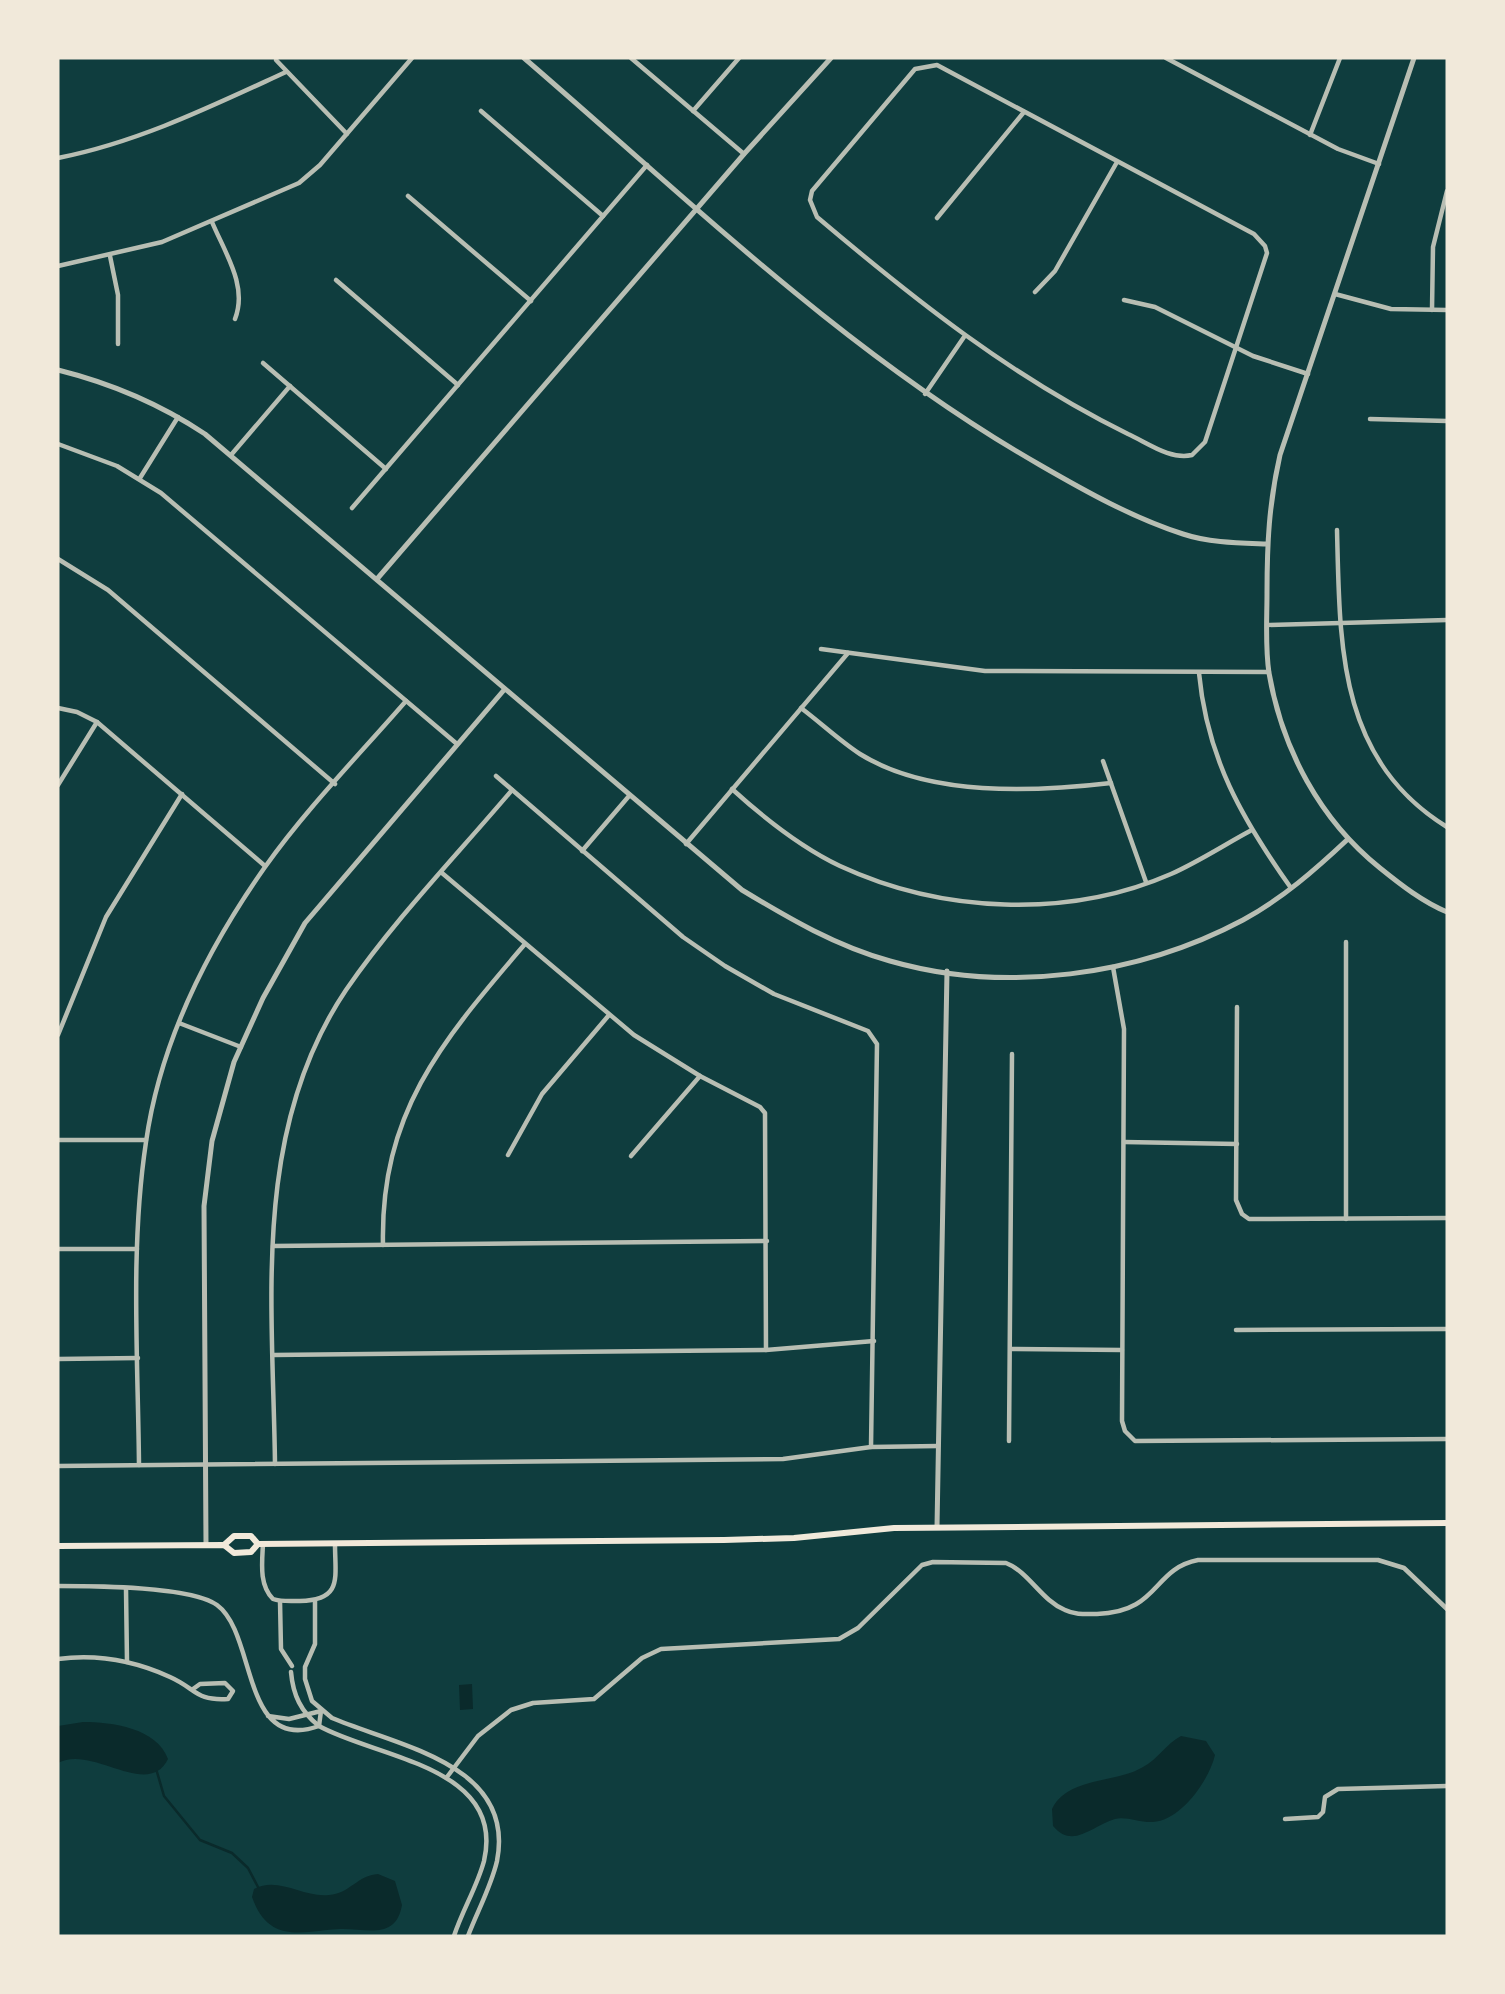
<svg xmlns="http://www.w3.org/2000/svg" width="1505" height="1994" font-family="Mulish,sans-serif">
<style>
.water{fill:#0a2a2b}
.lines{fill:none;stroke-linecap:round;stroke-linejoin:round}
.stream{stroke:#0a2a2b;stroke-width:2.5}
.minor{stroke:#b8beb3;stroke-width:4.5}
.tertiary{stroke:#b8beb3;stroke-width:5}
.primary{stroke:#f1e9da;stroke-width:6}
</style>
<rect width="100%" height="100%" fill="#0f3d3e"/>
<g class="water">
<polygon points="472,1684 473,1709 460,1710 459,1685"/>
<path d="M83,1722C112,1722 157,1728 168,1759C148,1800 92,1744 58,1763V1726Z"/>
<path d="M1181,1736L1206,1741L1215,1755C1209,1781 1180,1821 1153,1822C1141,1823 1126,1816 1115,1819C1093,1825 1073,1850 1053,1826L1052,1809C1067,1777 1117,1783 1143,1767C1158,1759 1166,1744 1181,1736Z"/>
<path d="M378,1874L395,1881L402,1905C396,1941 365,1928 340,1929C303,1931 269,1945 252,1897L254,1889C279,1876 303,1898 329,1895C349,1894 358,1875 378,1874Z"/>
</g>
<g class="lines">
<polyline class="stream" points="157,1772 164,1796 200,1840 232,1853 248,1868 258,1887"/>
<g class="minor">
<polyline points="631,58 744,154"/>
<polyline points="1166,58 1338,149 1379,164"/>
<polyline points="276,60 347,134"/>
<path d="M937,65L1254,234L1265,246L1267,253L1205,442L1192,455C1170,460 1148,443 1128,434C1012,377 915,300 817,217L810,200L812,191L915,69Z"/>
<polyline points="481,111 603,216"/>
<polyline points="693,111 739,58"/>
<polyline points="1310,135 1340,58"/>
<path d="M58,158C139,142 212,106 286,72"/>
<polyline points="408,196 531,301"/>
<polyline points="937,218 1024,112"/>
<path d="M212,222C225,253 248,286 235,319"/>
<polyline points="110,256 118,295 118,344"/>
<polyline points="58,266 162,242 299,183 320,165 412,58"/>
<polyline points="336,280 458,385"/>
<polyline points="1035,292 1055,271 1117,162"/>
<polyline points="1335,294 1391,309 1447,310"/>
<polyline points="1124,300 1155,307 1253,356 1308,374"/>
<polyline points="1432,310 1433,247 1447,191"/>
<polyline points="263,363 386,469"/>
<polyline points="925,394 964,337"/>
<polyline points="1370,419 1447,421"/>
<polyline points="58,444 117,466 161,493 457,744"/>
<polyline points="231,455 290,386"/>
<polyline points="140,478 178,417"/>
<polyline points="352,508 647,165"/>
<path d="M1337,530C1340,644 1337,759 1447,827"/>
<polyline points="58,559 108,590 335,784"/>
<polyline points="1267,625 1447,620"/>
<polyline points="821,649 985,671 1269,672"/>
<path d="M1199,673C1207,758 1242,819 1291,888"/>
<polyline points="58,708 77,712 97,722 265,866"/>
<path d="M801,708C821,723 840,741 860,754C929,797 1034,792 1111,783"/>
<polyline points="1103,761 1146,882"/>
<polyline points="496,776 683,937 725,966 774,994 868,1031 877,1044 871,1447"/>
<polyline points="58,785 97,722"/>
<path d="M732,789C765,819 800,847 840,866C941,913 1068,919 1171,874C1198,862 1224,845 1250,831"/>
<polyline points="686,844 848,653"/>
<polyline points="582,851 629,796"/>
<polyline points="442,873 634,1035 700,1076 760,1107 765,1113 766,1350"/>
<polyline points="1113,967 1124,1029 1122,1421 1125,1431 1135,1441 1447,1439"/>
<polyline points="1237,1007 1236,1200 1242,1214 1249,1219 1447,1218"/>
<polyline points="179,1023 241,1047"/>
<polyline points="58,1035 106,917 182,794"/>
<polyline points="58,1140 146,1140"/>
<polyline points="1124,1142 1237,1144"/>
<polyline points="508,1155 542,1094 609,1015"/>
<polyline points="631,1156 700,1076"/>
<polyline points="1346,1219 1346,942"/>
<path d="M383,1245C380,1111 444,1039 525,944"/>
<polyline points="273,1246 767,1241"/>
<polyline points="58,1249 137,1249"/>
<polyline points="1236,1330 1447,1329"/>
<polyline points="1012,1349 1122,1350"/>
<polyline points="273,1355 766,1350 874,1341"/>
<polyline points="58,1359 138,1358"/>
<polyline points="1009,1441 1012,1054"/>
<path d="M275,1464C273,1303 251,1131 346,990C395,919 456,856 512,790"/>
<path d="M139,1465C138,1358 130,1248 146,1142C160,1043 208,948 265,867C307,808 359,755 406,701"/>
<polyline points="58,1466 783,1459 871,1447 938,1446"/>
<path d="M263,1544C262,1563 259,1585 273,1599C281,1602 291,1601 300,1601C343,1600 335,1578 335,1544"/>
<path d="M58,1586C93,1586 191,1586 217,1605C257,1634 241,1754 319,1726L321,1711L289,1719L268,1716"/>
<polyline points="126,1589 127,1662"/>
<polyline points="280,1601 281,1649 292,1666"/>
<path d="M315,1601V1644L305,1667V1679L312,1701L332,1718C398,1746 516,1764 497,1861C491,1887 477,1912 468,1936"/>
<path d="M58,1659C96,1654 135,1661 170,1677C197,1689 195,1701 228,1699L233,1691L225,1683L200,1684L193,1689"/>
<path d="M291,1672C293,1695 301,1712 319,1726C376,1758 506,1766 484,1861C477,1887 462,1911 454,1936"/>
<path d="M447,1777L478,1736L511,1710L533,1703L594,1699L642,1658L661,1649L839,1639L858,1628L922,1565L933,1562L1006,1563C1029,1572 1041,1600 1065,1610C1075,1615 1086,1614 1097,1614C1160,1612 1152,1569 1198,1560H1378L1404,1568L1447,1609"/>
<polyline points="1285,1819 1318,1817 1323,1812 1325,1797 1338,1789 1447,1786"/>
</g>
<g class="tertiary">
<path d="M524,58C689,200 849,356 1040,465C1085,491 1133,518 1183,534C1210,543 1239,543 1267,544"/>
<path d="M1414,58L1280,455C1269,503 1267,544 1267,593C1267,619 1265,647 1269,673C1282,749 1320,820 1380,868C1401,885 1423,902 1447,912"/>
<path d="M58,370C110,383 160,404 205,434L742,890C790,919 836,946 890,961C1005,994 1138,976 1243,920C1282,899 1316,869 1348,839"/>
<polyline points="377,579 744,154 831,58"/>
<polyline points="937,1527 947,971"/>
<polyline points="206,1545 204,1206 212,1141 234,1062 263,998 305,923 504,690"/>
</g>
<g class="primary">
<polyline points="224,1545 234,1536 251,1536 258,1544"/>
<polyline points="58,1546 224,1545 234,1553 251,1552 258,1544 724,1540 794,1538 894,1528 1447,1523"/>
</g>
</g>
<rect width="1505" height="1994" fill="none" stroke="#f1e9da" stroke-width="119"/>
</svg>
